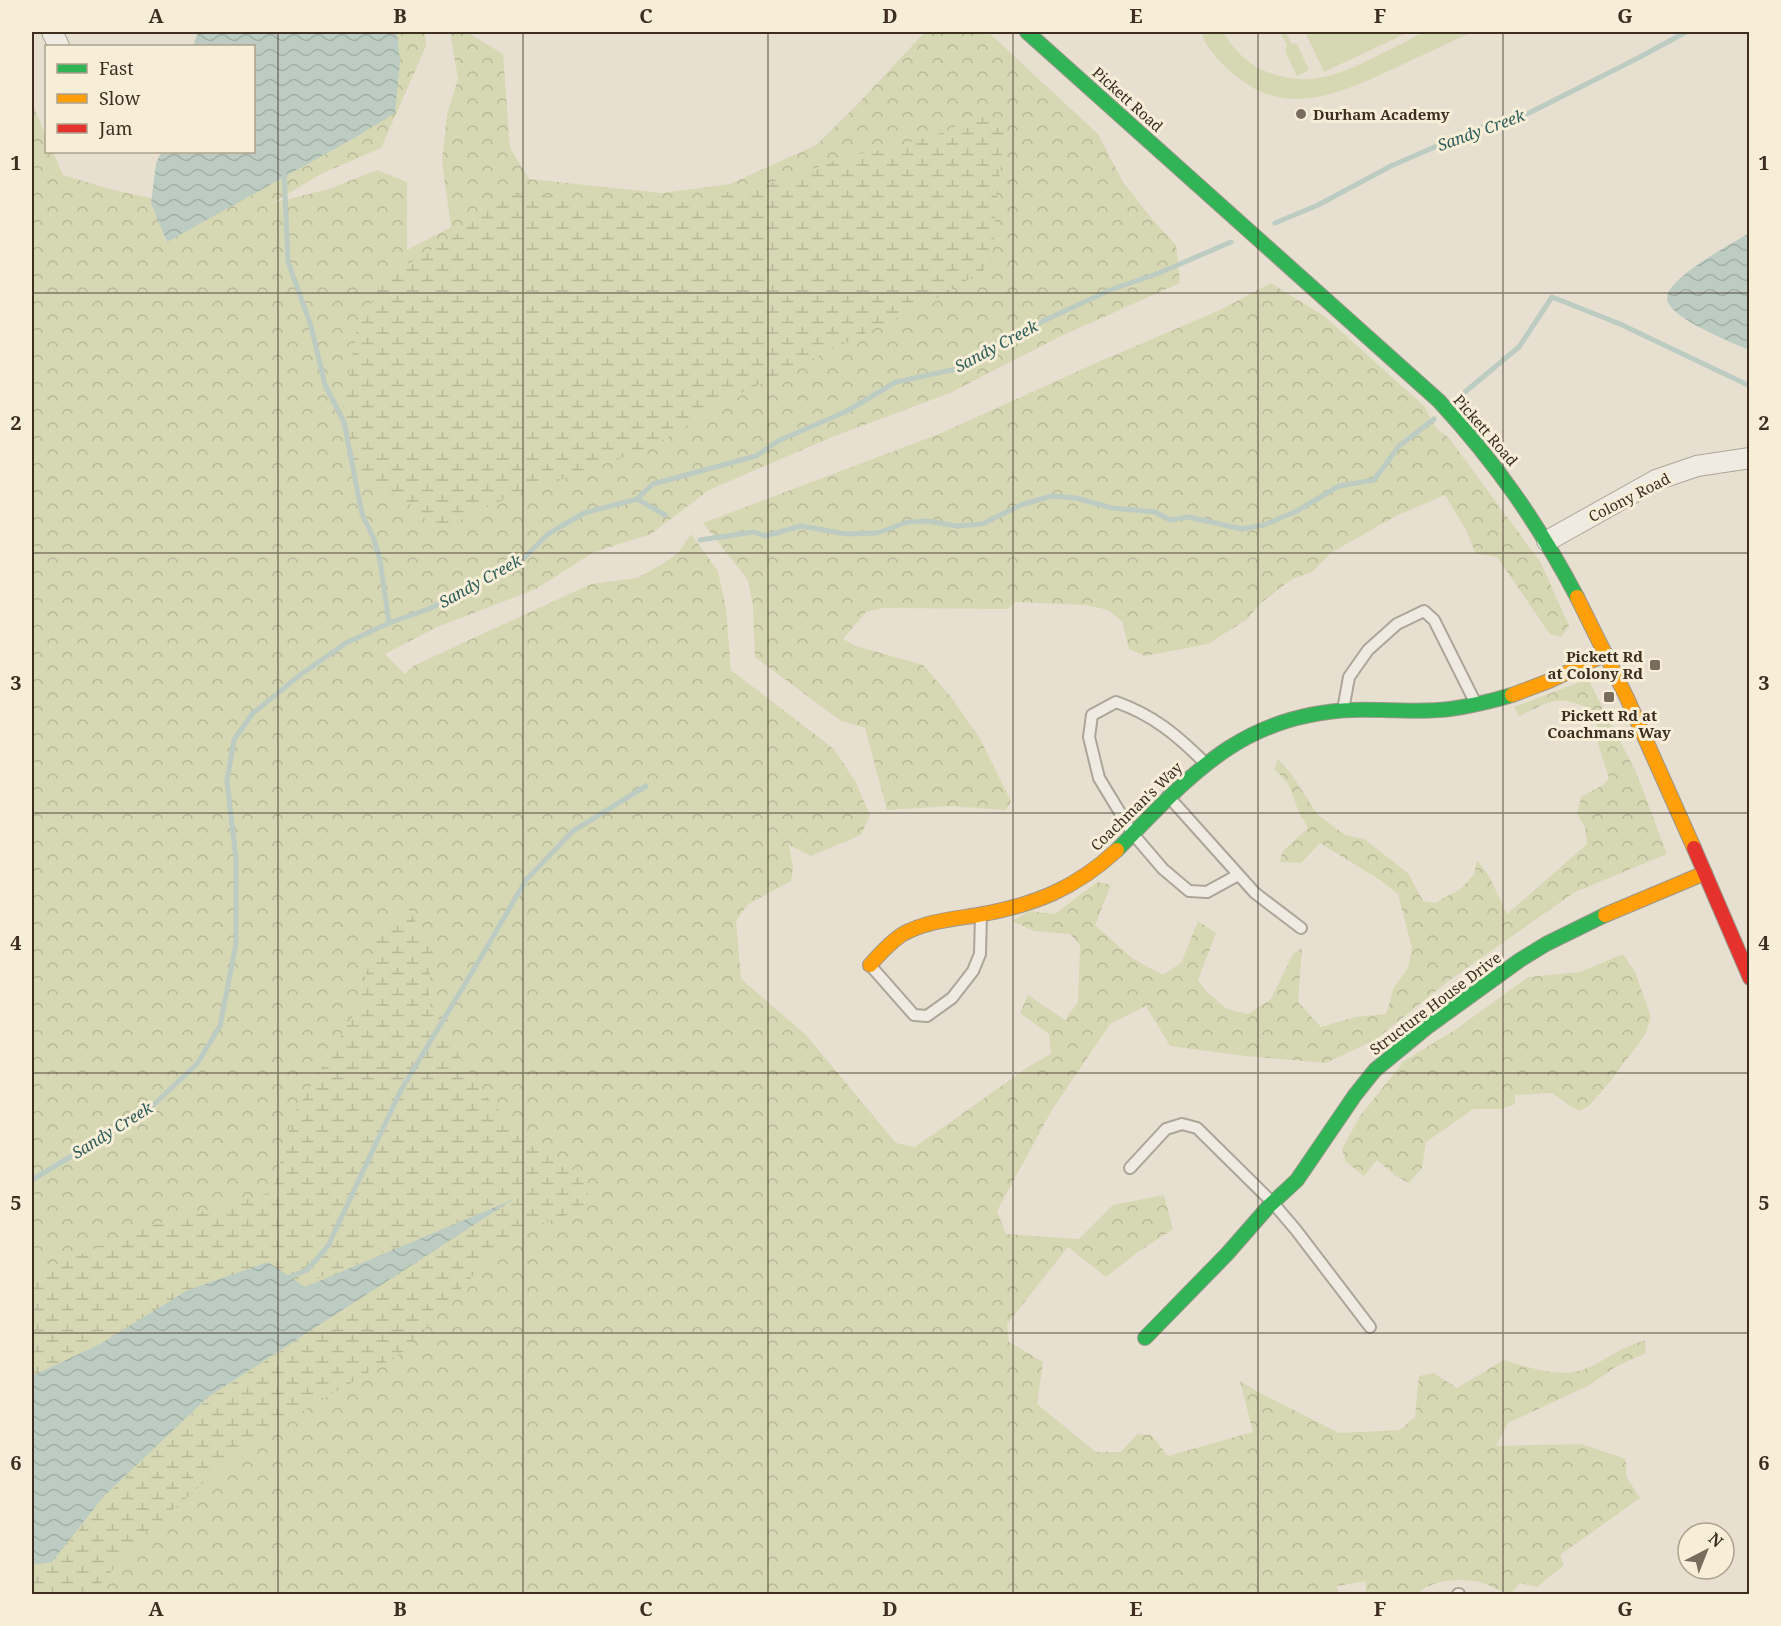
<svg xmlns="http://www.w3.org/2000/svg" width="1781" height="1626" font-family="'Noto Serif',serif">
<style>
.forest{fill:url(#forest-crowns)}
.wetland{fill:url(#wetland-marsh)}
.garden{fill:#d6d7b3}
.water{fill:url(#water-waves)}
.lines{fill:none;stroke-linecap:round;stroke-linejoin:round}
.stream{stroke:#bcccc2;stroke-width:5}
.lane-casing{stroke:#ada599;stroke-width:14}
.street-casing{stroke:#ada599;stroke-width:22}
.fast-casing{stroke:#9c958a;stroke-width:16}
.slow-casing{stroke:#9c958a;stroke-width:16}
.jam-casing{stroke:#9c958a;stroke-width:16}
.lane{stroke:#efebe3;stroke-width:10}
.street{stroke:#efebe3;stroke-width:20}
.fast{stroke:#30b455;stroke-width:14}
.slow{stroke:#ff9f0a;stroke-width:14}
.jam{stroke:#e5322d;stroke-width:14}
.grid{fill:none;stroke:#3d2e20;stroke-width:1.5;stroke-opacity:0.55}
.poi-dot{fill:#786c5e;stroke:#f7eed8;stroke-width:2}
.labels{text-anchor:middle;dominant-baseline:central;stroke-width:6;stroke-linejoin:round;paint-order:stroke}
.street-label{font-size:15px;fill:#3d2e20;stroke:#f7eed8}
.poi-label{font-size:15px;font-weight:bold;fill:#3d2e20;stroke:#f7eed8;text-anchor:start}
.water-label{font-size:16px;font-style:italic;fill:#2f5d5a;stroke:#f7eed8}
.neatline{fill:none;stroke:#3d2e20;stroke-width:2}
.grid-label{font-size:20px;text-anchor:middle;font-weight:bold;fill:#3d2e20}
</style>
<defs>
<pattern id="forest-crowns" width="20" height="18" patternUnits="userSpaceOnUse" patternTransform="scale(1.5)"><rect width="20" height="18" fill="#d6d7b3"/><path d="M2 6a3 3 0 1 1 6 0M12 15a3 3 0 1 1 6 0" fill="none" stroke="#b9b99a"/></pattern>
<pattern id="wetland-marsh" width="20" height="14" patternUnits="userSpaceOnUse" patternTransform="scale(1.5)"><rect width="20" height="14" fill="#d6d7b3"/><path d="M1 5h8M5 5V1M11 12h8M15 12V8" fill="none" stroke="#b9b99a"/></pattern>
<pattern id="water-waves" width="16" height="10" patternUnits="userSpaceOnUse" patternTransform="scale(1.5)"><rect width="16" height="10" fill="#bcccc2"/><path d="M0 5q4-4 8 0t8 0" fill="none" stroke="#a2b0a6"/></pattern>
</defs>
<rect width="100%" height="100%" fill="#e7e0d1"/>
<g class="forest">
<path d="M397,32H425L426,46L381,148L323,173L272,203L329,189L377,170L407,182V250L451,227L442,162L447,114L458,79L450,32H467L503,54L510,148L529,179L662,193L730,184L816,145L855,107L925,32H988L1098,134L1123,182L1152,219L1176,245L1180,283L1059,337L950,393L832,437L709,490L651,534L594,552L536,589L437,627L385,654L405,674L413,666L591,584L637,578L661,565L678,553L691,534L718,571L726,609L731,670L834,749L855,781L870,815L861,835L811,856L789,845L793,868L791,881L747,905L736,921L741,979L806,1035L896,1143L915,1147L1031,1065L1051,1054L1049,1034L1020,1013L1028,995L1065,1020L1078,1002L1080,945L1070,934L1034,931L1012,921L1030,911L1055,914L1097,882L1111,885L1095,925L1132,958L1163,975L1181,963L1198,921L1216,933L1198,980L1207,992L1227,1009L1248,1014L1271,999L1293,954L1302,948L1298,1002L1321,1027L1355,1017L1386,1014L1394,987L1408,968L1412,948L1398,894L1380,880L1320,843L1301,863L1280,862L1282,852L1308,828L1298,810L1288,783L1274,769L1278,759L1290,772L1317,814L1345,835L1364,839L1408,873L1423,901L1435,903L1462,888L1474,874L1477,860L1489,876L1507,914L1587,844L1585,827L1577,814L1581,797L1603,785L1609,778L1598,744L1597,726L1591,709C1556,694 1551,701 1519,716L1514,707L1588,679L1636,772L1667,854L1575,892L1447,982L1375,1040L1326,1063L1245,1056L1170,1046L1146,1006L1110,1024L1052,1110L997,1211L1006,1234L1079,1239L1113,1205L1164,1195L1173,1229L1138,1252L1106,1277L1068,1247L1007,1324L1009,1342L1043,1362L1037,1404L1096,1452H1121L1137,1434L1151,1435L1168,1456L1253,1432L1240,1381L1258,1392L1339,1433L1400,1430L1415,1417L1419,1376L1434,1373L1457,1388L1504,1360C1527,1367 1558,1378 1582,1370C1605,1362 1620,1346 1645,1341L1646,1353L1617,1366L1588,1386L1508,1423L1496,1446L1581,1444L1626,1459V1476L1640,1498L1560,1555L1564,1565L1537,1587L1520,1583L1512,1592C1500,1594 1492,1585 1480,1582C1460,1578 1432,1579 1417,1594H1366V1581L1337,1586L1338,1594H32V102L46,137V152H53L63,175L113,190L151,198L166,242Z"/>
<polygon points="1271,283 1324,316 1424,406 1436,428 1449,438 1541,563 1569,626 1561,637 1550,634 1497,557 1476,554 1466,530 1445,495 1396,516 1332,552 1312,572 1292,579 1261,603 1246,620 1208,644 1145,656 1129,649 1122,621 1108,610 1087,605 1016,602 1007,609 883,608 866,612 843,639 856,646 923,665 951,697 979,737 1011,801 1006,810 949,806 887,810 865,728 841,721 755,657 753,606 748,580 703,523 939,434 1096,363 1220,310"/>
<polygon points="1623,954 1635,972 1651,1017 1645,1035 1609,1083 1589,1106 1579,1111 1570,1106 1552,1093 1515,1095 1515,1104 1501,1109 1473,1109 1426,1142 1422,1168 1409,1183 1396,1176 1377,1160 1364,1176 1346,1162 1342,1149 1360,1116 1404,1061 1455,1030 1528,977 1580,972"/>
</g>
<g class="wetland">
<polygon points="984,108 1005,128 996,205 992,265 932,301 735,396 650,448 507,498 436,531 413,506 354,472 341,418 357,329 385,278 465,229 487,209 515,194 671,205 785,179 847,156 887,149 948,131"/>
<polygon points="409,910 431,948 429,1003 475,1083 526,1142 591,1185 583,1210 533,1226 483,1264 406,1350 250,1443 142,1536 95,1590 67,1594 32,1594 32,1567 53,1563 105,1497 209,1398 514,1200 305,1283 288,1299 32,1394 32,1274 147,1227 272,1192 293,1116 358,1007 378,927"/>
</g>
<g class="garden">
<path d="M1201,32H1224C1232,49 1249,65 1267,72C1320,92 1354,66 1401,44C1409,40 1418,34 1426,32C1440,28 1459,31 1473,32C1446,44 1420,56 1393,69C1338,94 1284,120 1231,72C1218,60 1206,48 1201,32Z"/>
<polygon points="1280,32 1286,32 1291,43 1297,44 1309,70 1297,76 1285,51 1287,45"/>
<polygon points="1305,32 1409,32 1324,72"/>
</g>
<g class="water">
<polygon points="198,32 397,32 400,62 395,113 356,137 167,242 151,203 156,164 161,152 254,152 254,46 193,46"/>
<path d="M1749,233V350C1733,343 1669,318 1667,299C1665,279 1733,243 1749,233Z"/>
<polygon points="514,1199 208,1397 104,1496 52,1562 32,1565 32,1376 100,1344 188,1290 268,1262 305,1287"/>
</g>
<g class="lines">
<g class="stream">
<polyline points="284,170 288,262 311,326 325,385 344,422 362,514 374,539 380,560 389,623"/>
<polyline points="1275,223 1318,205 1391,166 1476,129 1529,113 1640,57 1686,32"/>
<polyline points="1465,392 1519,347 1552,297 1620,324 1750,386"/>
<polyline points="637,499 665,515"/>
<polyline points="700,540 754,532 765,536 801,526 846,534 877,533 908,522 927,521 957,526 982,524 1021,505 1051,496 1076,498 1112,508 1155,512 1170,520 1188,517 1242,529 1264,525 1297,511 1339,486 1374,480 1399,446 1434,419"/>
<polyline points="32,1180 149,1109 197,1064 220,1026 236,944 236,859 227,781 234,740 252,714 300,675 346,643 389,623 431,608 523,559 548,534 584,513 637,499 653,484 756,456 778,441 845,412 896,382 961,368 989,347 1039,323 1110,290 1159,273 1231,242"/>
<polyline points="285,1279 307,1270 328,1246 401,1090 480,959 526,880 573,831 646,786"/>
</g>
<g class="lane-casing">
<g id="lane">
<polyline points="1343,710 1349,677 1368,650 1397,624 1424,611 1434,620 1476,704"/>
<path d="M1205,763C1177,735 1153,715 1116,702L1092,715L1089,737L1099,778L1133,834L1163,869L1189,891L1207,892L1238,875"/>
<polyline points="1168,796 1255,893 1301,928"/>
<polyline points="870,965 914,1015 927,1016 952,998 973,971 980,954 981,914"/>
<polyline points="1130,1168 1166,1129 1182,1124 1197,1128 1273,1203 1296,1230 1370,1327"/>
<polyline points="1458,1594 1459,1594"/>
</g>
</g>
<g class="street-casing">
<g id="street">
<polyline points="52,32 59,46"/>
<polyline points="1547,541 1656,480 1697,466 1750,458"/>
</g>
</g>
<g class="fast-casing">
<g id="fast">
<path d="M1027,32L1439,401C1496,463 1538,523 1577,597"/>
<path d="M1117,850C1190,776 1241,714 1353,710C1385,709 1418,713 1450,709C1471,706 1492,701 1512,695"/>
<polyline points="1145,1338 1227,1254 1269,1206 1297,1180 1355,1095 1375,1070 1426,1028 1520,960 1546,944 1605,915"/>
</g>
</g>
<g class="slow-casing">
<g id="slow">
<polyline points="1577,597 1627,698 1694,848"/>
<polyline points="1512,695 1549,681 1606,654"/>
<polyline points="1605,915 1705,873"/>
<path d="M870,965C880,954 890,942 903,934C926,921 954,919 978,915C1034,905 1075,889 1117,850"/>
</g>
</g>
<g class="jam-casing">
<polyline id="jam" points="1694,848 1750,978"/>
</g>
<use href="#lane" class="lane"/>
<use href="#street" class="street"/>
<use href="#fast" class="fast"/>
<use href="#slow" class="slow"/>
<use href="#jam" class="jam"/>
</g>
<path class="grid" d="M278,32V1594M523,32V1594M768,32V1594M1013,32V1594M1258,32V1594M1503,32V1594M32,293H1750M32,553H1750M32,813H1750M32,1073H1750M32,1333H1750"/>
<g class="poi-dot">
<circle cx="1301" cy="114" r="6"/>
<rect x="1649" y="659" width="12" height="12" rx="3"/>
<rect x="1603" y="691" width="12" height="12" rx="3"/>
</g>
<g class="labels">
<g class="street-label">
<text transform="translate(1128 99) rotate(42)">Pickett Road</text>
<text transform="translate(1486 430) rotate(49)">Pickett Road</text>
<text transform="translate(1629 497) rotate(-27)">Colony Road</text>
<text transform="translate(1136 806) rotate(-44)">Coachman's Way</text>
<text transform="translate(1435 1003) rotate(-37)">Structure House Drive</text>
</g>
<g class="poi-label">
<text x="1313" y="114">Durham Academy</text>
<text x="1643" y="656" text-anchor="end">Pickett Rd<tspan x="1643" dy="17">at Colony Rd</tspan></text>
<text x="1609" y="715" text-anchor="middle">Pickett Rd at<tspan x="1609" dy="17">Coachmans Way</tspan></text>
</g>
<g class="water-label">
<text transform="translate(1481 130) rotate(-20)">Sandy Creek</text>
<text transform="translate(996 346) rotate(-28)">Sandy Creek</text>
<text transform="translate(480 581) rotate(-29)">Sandy Creek</text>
<text transform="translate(112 1130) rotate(-32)">Sandy Creek</text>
</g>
</g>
<rect width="1781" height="1626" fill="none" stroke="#f7eed8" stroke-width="66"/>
<rect x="45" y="45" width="210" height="108" fill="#f7eed8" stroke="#ada18e" stroke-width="1.5"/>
<rect x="57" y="64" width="30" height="9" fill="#30b455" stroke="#ada18e" stroke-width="1.5"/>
<text x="99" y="75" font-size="18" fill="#3d2e20">Fast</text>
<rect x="57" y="94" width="30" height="9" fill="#ff9f0a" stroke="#ada18e" stroke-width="1.5"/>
<text x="99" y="105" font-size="18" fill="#3d2e20">Slow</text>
<rect x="57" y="124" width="30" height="9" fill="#e5322d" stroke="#ada18e" stroke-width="1.5"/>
<text x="99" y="135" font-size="18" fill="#3d2e20">Jam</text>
<g transform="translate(1706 1551) rotate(42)"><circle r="28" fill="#f7eed8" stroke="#ada18e" stroke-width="1.5"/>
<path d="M0-4.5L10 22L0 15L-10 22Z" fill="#786c5e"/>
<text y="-9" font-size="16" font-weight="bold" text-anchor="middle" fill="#3d2e20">N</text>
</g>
<rect x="33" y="33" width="1715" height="1560" class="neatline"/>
<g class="grid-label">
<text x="156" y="23">A</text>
<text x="400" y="23">B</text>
<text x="646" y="23">C</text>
<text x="890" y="23">D</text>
<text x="1136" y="23">E</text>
<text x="1380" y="23">F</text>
<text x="1625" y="23">G</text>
<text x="16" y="170">1</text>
<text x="1764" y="170">1</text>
<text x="16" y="430">2</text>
<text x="1764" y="430">2</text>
<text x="16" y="690">3</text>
<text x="1764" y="690">3</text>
<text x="16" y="950">4</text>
<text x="1764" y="950">4</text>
<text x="16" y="1210">5</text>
<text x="1764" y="1210">5</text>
<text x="16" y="1470">6</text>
<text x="1764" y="1470">6</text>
<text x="156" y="1616">A</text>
<text x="400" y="1616">B</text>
<text x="646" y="1616">C</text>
<text x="890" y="1616">D</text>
<text x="1136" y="1616">E</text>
<text x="1380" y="1616">F</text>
<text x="1625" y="1616">G</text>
</g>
</svg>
